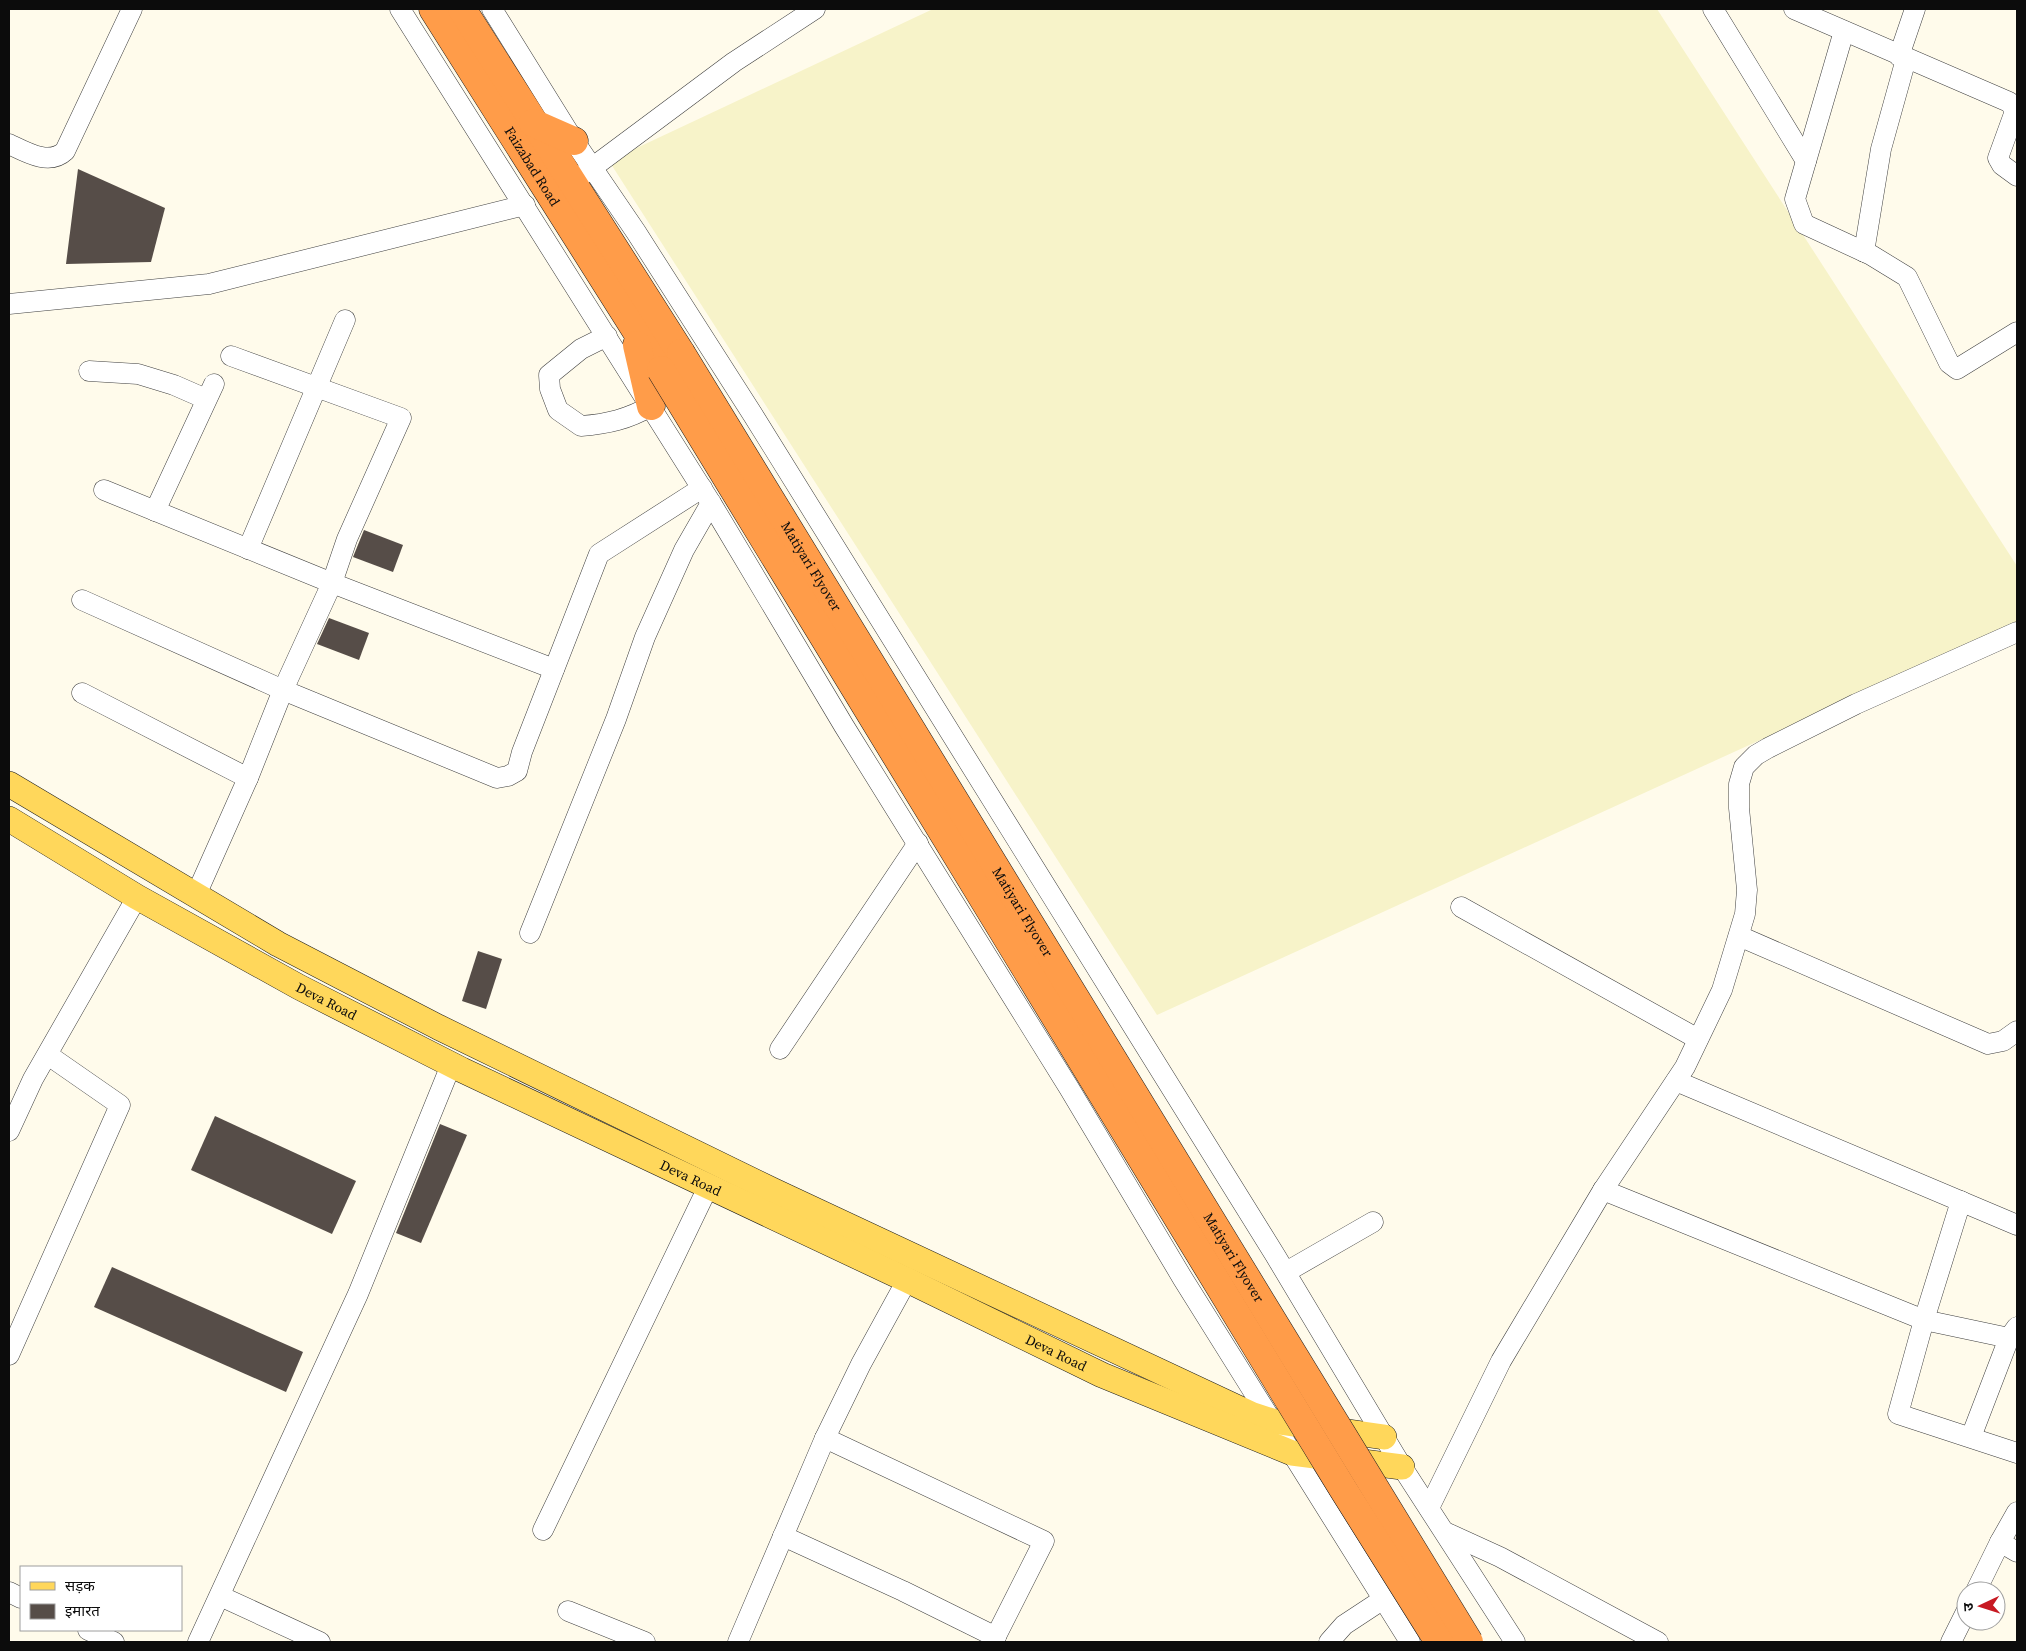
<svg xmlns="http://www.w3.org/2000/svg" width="2026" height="1651" font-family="'Source Serif 4','Noto Sans Devanagari',serif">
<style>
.farmland{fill:#f7f3c9}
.building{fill:#564d48}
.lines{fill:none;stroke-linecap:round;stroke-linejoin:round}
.minor-casing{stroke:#3f3f3f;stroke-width:21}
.major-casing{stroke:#1d1d1d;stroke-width:26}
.highway-casing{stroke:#1d1d1d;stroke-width:29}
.minor{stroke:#fff;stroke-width:20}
.major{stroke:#ffd75b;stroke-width:25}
.highway{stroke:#ff9c49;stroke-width:28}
.highway-bridge-casing{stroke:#1d1d1d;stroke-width:29;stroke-linecap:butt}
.highway-bridge{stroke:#ff9c49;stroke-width:28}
.labels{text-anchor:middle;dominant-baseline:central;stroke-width:5;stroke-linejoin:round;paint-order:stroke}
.street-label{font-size:14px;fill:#0c0c0c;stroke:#fff}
</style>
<rect width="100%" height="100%" fill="#fffbeb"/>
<polygon class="farmland" points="933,9 1657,9 2017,566 2017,623 1157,1015 609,161"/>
<g class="building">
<polygon points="78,169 165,208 151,262 66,264"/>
<polygon points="364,530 403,545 393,572 353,557"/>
<polygon points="329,618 369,633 359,660 317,644"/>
<polygon points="478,951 502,959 486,1009 462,1001"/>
<polygon points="215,1116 356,1181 332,1234 191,1170"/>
<polygon points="440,1124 467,1135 421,1243 396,1233"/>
<polygon points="112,1267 303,1352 286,1392 94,1307"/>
</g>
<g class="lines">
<g class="minor-casing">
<g id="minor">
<polyline points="400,9 711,503 844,726 1069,1088 1183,1279 1410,1642"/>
<polyline points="492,9 574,141 636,232 753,415 1275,1255 1402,1467 1515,1642"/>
<polyline points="1713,9 1806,161"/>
<polyline points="1794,9 2009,102 2013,107 2014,114 1998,158 2002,165 2017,176"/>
<polyline points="1844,31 1795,199 1804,224 1871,255 1907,277 1949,363 1957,369 2017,332"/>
<polyline points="1899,56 1915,9"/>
<path d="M9,144C26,152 49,166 65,151L132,9"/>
<polyline points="581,176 734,62 815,9"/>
<polyline points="1864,252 1881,149 1906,59"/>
<polyline points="9,304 209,284 525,205"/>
<path d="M607,336L581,349L549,375L550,389L558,410L581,426C608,424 628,419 651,406"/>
<polyline points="231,356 401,418 347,539 332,583 554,669"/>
<polyline points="89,371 138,374 174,385 206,399"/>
<polyline points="155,511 214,384"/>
<polyline points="248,549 345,320"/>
<polyline points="82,600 283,690 332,583 104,490"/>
<polyline points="82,693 248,778"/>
<polyline points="196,895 248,778 283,690 497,778 508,776 517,771 522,752 599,554 702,488"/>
<polyline points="1461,907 1698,1039"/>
<polyline points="530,933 616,719 645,637 684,550 711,503"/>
<polyline points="1739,936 1988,1044 2003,1041 2017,1031"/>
<polyline points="780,1049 918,843"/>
<polyline points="1676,1081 2017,1225"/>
<polyline points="9,1131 33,1079 137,897"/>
<polyline points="1603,1190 1924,1320 1898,1414 2017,1453"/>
<polyline points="1961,1201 1924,1320 2009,1338"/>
<polyline points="1286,1272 1373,1222"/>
<polyline points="9,1355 120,1105 48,1055"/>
<polyline points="1971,1437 2009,1338 2017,1327"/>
<polyline points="825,1438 1044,1541 993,1642"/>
<polyline points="1429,1508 1501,1361 1603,1190 1685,1067 1722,990 1745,914 1747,890 1739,808 1739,784 1744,767 1756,755 1768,748 1856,704 2017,632"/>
<polyline points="543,1530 708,1187"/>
<polyline points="1445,1532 1500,1557 1658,1642"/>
<polyline points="783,1536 903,1591 996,1637"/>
<polyline points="2000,1542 2017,1512"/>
<polyline points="1976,1591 2000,1542 2017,1552"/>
<polyline points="9,1592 21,1598"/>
<polyline points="220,1596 320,1642"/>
<polyline points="568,1611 645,1642"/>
<polyline points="88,1630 114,1642"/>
<polyline points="198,1642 358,1294 451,1065"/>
<polyline points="738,1642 825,1438 861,1364 907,1280"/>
<polyline points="1329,1642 1344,1625 1382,1600"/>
<polyline points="1951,1642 1966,1612"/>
</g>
</g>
<g class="major-casing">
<g id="major">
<polyline points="9,784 278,944 438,1027 774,1191 1253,1415 1272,1421 1384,1437"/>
<path id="s1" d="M9,819L137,897L299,987L462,1070L907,1280L1102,1375L1292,1453L1402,1467"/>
</g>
</g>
<g class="highway-casing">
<g id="highway">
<path id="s2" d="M433,9L661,370"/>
<polyline points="462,9 681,353"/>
<polyline points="533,123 574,141"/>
<polyline points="637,345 651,406"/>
</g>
</g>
<use href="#minor" class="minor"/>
<use href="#major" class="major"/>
<use href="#highway" class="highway"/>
<g class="highway-bridge-casing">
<g id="highway-bridge">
<path id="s3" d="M681,353L1469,1642"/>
<polyline points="661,370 1343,1489 1439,1642"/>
</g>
</g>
<use href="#highway-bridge" class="highway-bridge"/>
</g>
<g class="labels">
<g class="street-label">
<text stroke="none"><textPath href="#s2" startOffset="186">Faizabad Road</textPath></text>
<text stroke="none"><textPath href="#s3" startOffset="250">Matiyari Flyover</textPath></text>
<text stroke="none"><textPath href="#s3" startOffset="655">Matiyari Flyover</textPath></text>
<text stroke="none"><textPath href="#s1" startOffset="366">Deva Road</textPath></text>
<text stroke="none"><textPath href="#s1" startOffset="771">Deva Road</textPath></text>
<text stroke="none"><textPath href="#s3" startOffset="1060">Matiyari Flyover</textPath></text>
<text stroke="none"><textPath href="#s1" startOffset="1176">Deva Road</textPath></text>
</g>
</g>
<rect width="2026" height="1651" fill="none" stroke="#0c0c0c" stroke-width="20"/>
<rect x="20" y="1566" width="162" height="65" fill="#ffffff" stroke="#9e9e9e"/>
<rect x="30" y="1582" width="25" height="8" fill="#ffd75b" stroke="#9e9e9e"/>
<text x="65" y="1591" font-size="15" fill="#0c0c0c">सड़क</text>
<rect x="30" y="1604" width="25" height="15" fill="#564d48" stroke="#9e9e9e"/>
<text x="65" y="1616" font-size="15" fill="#0c0c0c">इमारत</text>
<g transform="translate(1981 1606) rotate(266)"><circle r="24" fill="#ffffff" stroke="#9e9e9e"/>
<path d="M0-4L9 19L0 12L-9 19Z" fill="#c71922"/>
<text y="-8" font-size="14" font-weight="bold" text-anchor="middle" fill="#0c0c0c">उ</text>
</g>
</svg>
